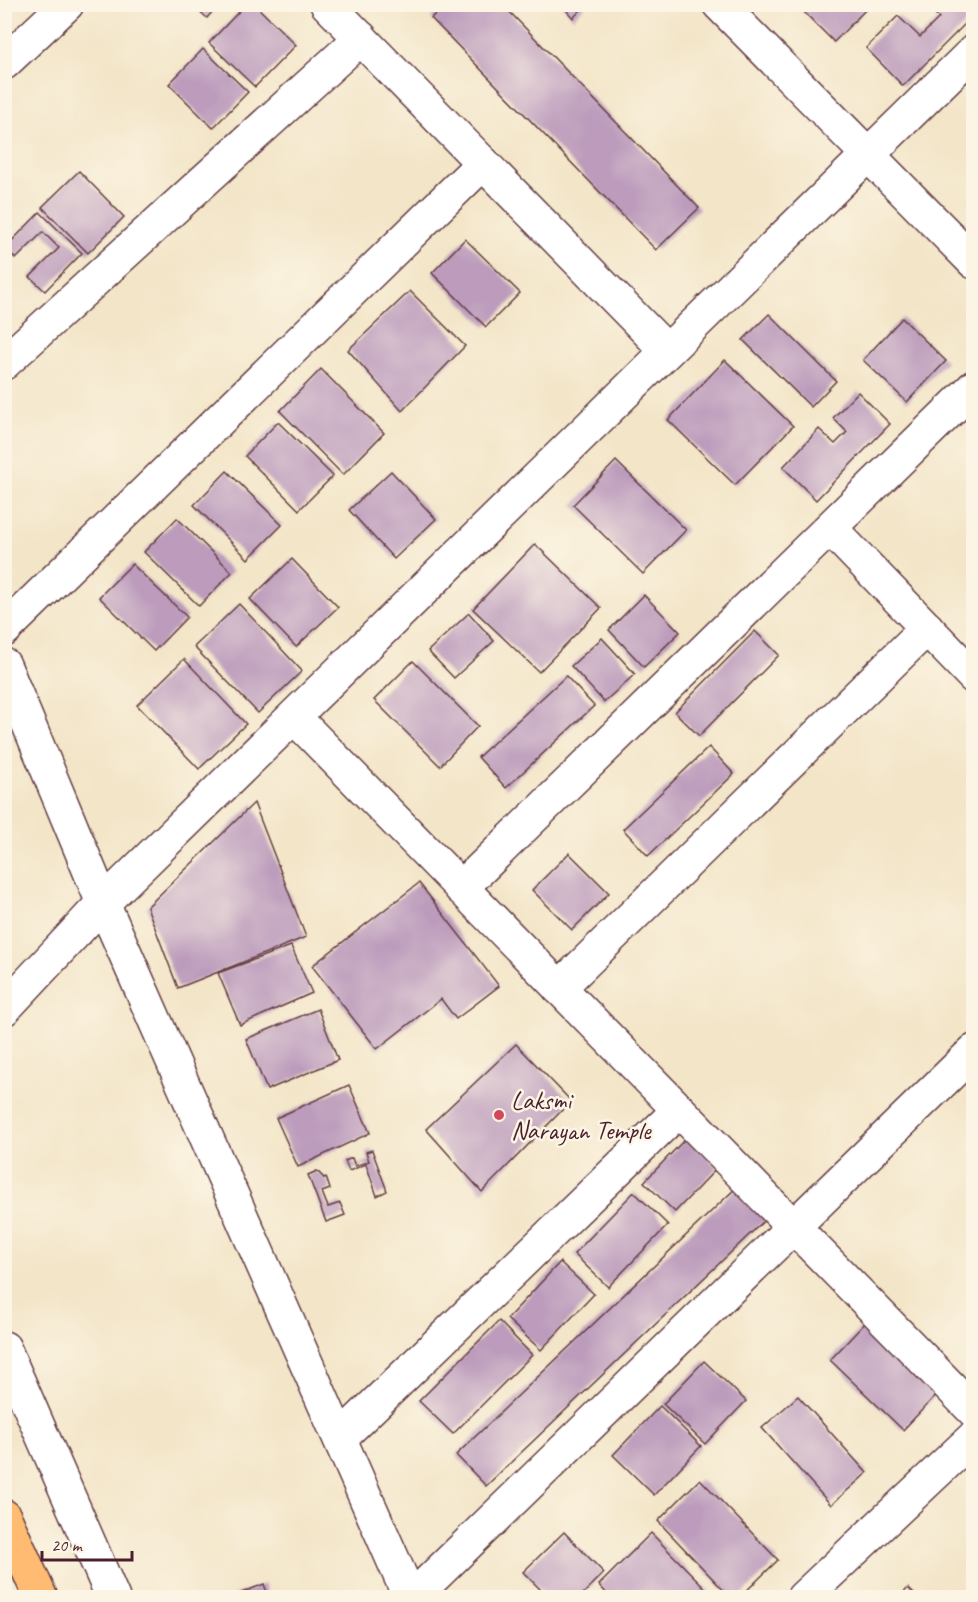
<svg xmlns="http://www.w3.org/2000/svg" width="978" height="1602" font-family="Caveat,sans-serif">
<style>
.building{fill:#bc9bbc}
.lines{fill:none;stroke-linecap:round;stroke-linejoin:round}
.minor-casing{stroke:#633d43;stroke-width:36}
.highway-casing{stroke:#633d43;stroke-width:36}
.minor{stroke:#fff;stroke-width:33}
.highway{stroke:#febb71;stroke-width:33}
.poi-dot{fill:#d1495b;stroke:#fcf5e5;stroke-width:2}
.labels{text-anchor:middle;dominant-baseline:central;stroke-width:5;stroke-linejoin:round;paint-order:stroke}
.poi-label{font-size:26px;fill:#4a1f2b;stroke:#fcf5e5;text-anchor:start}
</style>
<rect width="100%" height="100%" fill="#fcf5e5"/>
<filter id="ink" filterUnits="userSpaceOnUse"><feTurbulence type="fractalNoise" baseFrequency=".0167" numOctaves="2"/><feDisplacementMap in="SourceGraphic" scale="12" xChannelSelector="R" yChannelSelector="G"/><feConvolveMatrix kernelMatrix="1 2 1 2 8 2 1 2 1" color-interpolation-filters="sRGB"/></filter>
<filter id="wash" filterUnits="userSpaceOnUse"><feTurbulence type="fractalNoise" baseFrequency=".008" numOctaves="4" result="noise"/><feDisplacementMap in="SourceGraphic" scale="24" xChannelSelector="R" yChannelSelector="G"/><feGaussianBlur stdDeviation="1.35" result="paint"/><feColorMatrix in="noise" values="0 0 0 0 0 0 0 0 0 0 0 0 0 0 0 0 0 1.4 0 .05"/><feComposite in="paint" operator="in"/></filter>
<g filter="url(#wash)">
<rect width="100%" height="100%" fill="#f3e5c8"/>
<g id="blocks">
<g class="building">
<polygon points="192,4 219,4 207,18"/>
<polygon points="246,4 254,4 296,45 255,87 209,43"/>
<polygon points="446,4 502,4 699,208 656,250 431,18"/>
<polygon points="561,4 587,4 573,18"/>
<polygon points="796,4 871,4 834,42"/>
<polygon points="926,4 974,4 974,15 903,86 866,48 898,16 920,37 939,18"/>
<polygon points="203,49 248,92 213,128 169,84"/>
<polygon points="79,171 124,217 88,253 42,207"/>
<polygon points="40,212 82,253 45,291 30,277 59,248 43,232 16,259 5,248"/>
<polygon points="465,239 520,293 486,327 432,273"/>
<polygon points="410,291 465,346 402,411 348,350"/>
<polygon points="769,314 836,381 811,407 743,340"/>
<polygon points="902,318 946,361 907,402 863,360"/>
<polygon points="725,360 793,426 735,485 668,420"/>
<polygon points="321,369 384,433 343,475 280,411"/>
<polygon points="858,392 890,424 816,500 783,467 819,429 835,444 847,432 833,418"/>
<polygon points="278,422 333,476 299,510 245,456"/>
<polygon points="616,461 686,530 643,574 573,505"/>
<polygon points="227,471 282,525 248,559 194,505"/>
<polygon points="391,471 436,519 394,559 349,510"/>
<polygon points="177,518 232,572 199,606 144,552"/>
<polygon points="535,544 601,608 539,672 473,609"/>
<polygon points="292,559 338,607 296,647 250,599"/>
<polygon points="132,564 187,617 154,651 99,597"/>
<polygon points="644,595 680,632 644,667 609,630"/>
<polygon points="239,604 302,671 258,713 194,647"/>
<polygon points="469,613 494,641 454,678 428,651"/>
<polygon points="755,631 779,655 699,736 675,712"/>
<polygon points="602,638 635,674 604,702 571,666"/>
<polygon points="184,659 246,724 199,769 137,705"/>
<polygon points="413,661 478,726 440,766 374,700"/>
<polygon points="566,676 594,706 506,788 478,757"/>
<polygon points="709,747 734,774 648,856 623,829"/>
<polygon points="254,803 306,937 178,988 147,907"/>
<polygon points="569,853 609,893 572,930 532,890"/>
<polygon points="419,883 499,986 456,1019 441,999 377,1049 312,966"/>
<polygon points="291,946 312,993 240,1025 218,973"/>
<polygon points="318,1009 338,1060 267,1090 246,1039"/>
<polygon points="516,1044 571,1101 482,1192 426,1129"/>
<polygon points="349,1085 370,1133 298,1167 276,1118"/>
<polygon points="687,1137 718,1167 675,1212 644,1182"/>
<polygon points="372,1150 387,1191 377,1196 366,1164 349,1171 345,1161 352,1158 355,1166 369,1161 366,1152"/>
<polygon points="317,1171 324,1178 326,1177 330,1189 322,1192 328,1207 340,1203 345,1215 326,1222 308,1175"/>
<polygon points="740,1184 770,1215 486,1486 456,1455"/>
<polygon points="634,1192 668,1225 608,1287 574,1254"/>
<polygon points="560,1262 594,1294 541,1350 507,1319"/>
<polygon points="499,1321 532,1355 453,1434 419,1401"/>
<polygon points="867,1321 940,1391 903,1430 830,1360"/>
<polygon points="704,1361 746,1401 705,1444 663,1404"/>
<polygon points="798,1396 867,1473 831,1505 762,1428"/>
<polygon points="660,1406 701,1446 654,1495 613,1455"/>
<polygon points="700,1479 778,1560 739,1598 731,1598 658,1521"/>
<polygon points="564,1532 604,1573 579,1598 549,1598 523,1572"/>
<polygon points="651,1533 715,1598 611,1598 599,1585"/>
<polygon points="264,1584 269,1598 231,1598 231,1597"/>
<polygon points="908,1588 918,1598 899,1598"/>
</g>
</g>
</g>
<g filter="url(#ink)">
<use href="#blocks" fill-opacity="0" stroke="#633d43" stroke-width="1.5"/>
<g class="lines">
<g class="minor-casing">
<g id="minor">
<polyline points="327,4 667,351"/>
<polyline points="719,4 974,262"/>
<polyline points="4,63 67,4"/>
<polyline points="4,363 361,38"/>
<polyline points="830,528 974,677"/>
<polyline points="4,630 483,163"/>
<polyline points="4,665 103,903 410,1598"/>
<polyline points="294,717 974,1411"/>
<polyline points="461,888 974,387"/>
<polyline points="559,988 927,628"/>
<polyline points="4,1009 103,903 974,51"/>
<polyline points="4,1348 113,1598"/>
<polyline points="340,1438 679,1110"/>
<polyline points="412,1598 974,1051"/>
<polyline points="803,1598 974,1437"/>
</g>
</g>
<g class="highway-casing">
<polyline id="highway" points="4,1516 41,1598"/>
</g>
<use href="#minor" class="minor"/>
<use href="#highway" class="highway"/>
</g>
</g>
<circle class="poi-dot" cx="499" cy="1115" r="6"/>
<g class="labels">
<g class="poi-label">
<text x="511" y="1100">Laksmi<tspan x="511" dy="30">Narayan Temple</tspan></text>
</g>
</g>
<rect width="978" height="1602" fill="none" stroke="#fcf5e5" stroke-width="24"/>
<path d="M42 1551v9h90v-9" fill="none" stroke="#4a1f2b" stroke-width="3"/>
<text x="51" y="1551" font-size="18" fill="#4a1f2b" stroke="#fcf5e5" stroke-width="4.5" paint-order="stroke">20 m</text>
</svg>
